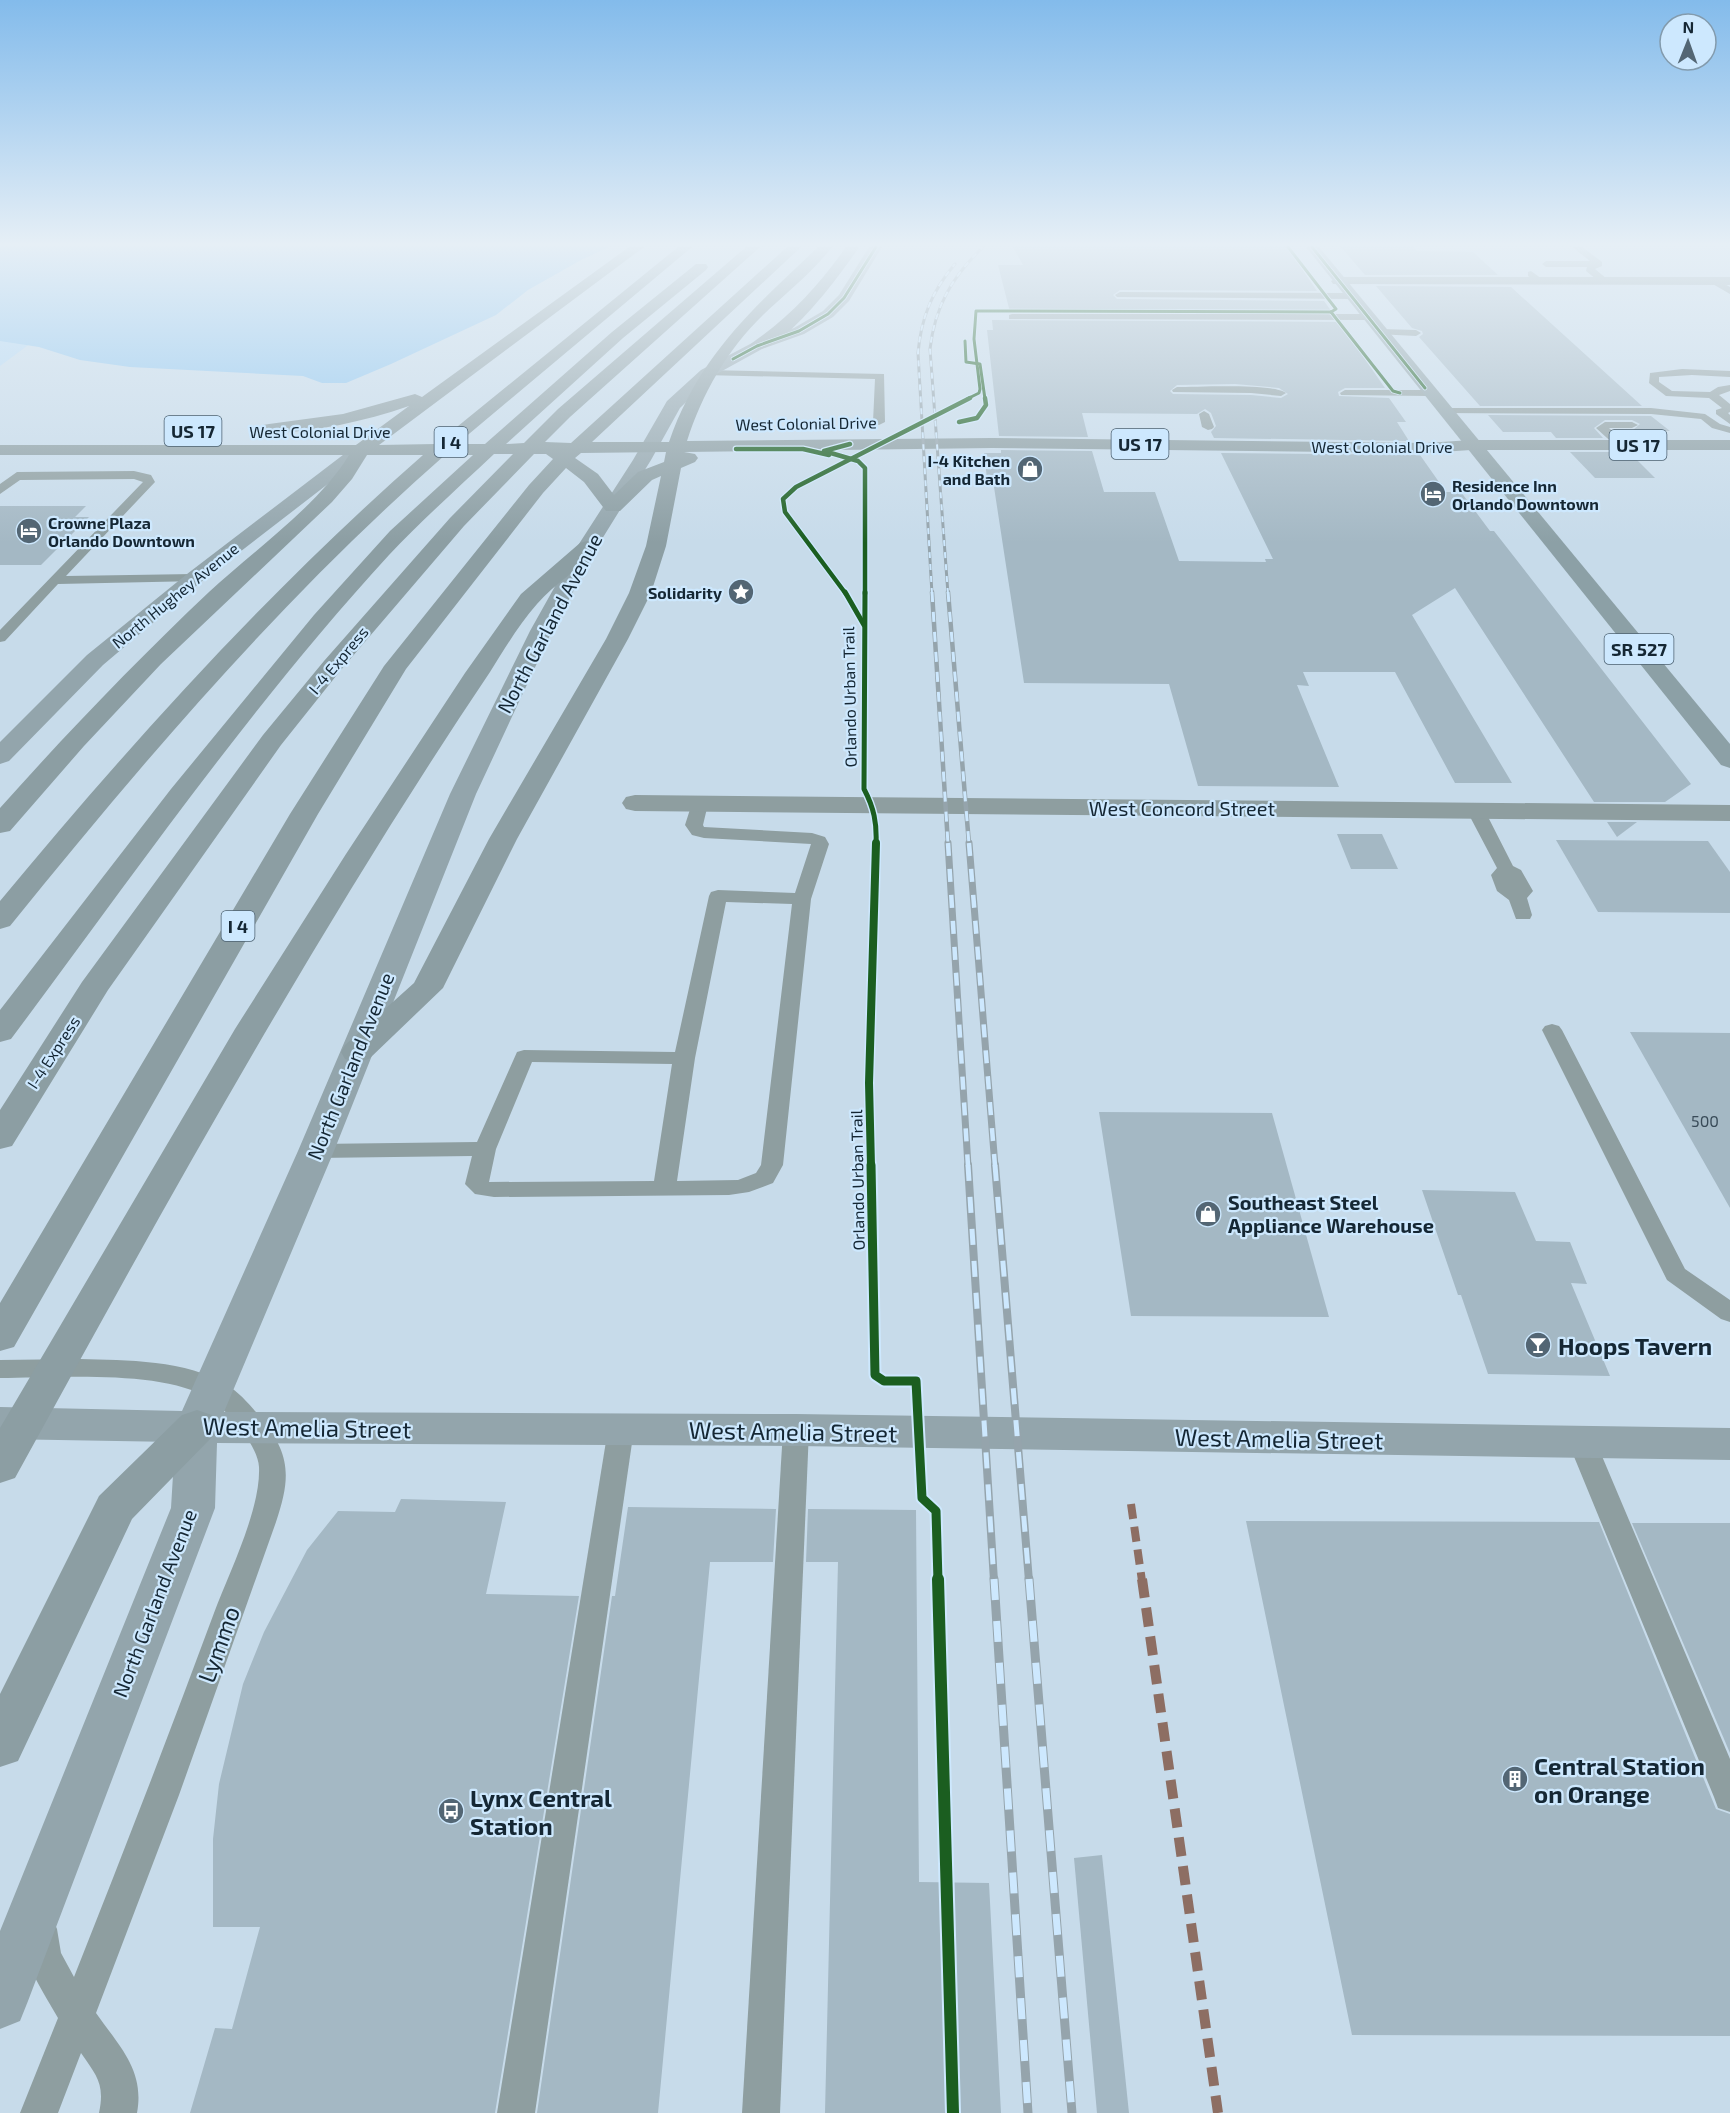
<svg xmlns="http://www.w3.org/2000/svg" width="1730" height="2113" font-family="'Exo 2',sans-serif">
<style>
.built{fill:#b1d7f4}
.water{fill:#8cc5ef}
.building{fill:#a4b8c4;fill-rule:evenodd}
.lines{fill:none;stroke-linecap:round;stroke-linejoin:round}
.lane{fill:#8e9ea0;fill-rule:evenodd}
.street{fill:#8e9ea0;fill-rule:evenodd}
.secondary{fill:#93a5ac;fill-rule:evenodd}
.primary{fill:#8ca0a6;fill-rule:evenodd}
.highway{fill:#8c9ea3;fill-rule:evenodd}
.rail-far4-casing{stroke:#95a4ac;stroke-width:3}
.rail-far3-casing{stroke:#95a4ac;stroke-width:4.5}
.rail-far2-casing{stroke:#95a4ac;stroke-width:7}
.rail-far1-casing{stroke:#95a4ac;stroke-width:8}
.rail-casing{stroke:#95a4ac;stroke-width:9}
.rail-far4{stroke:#cde8fe;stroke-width:2;stroke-dasharray:6;stroke-linecap:butt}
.rail-far3{stroke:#cde8fe;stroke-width:3;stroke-dasharray:10;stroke-linecap:butt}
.rail-far2{stroke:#cde8fe;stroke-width:4.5;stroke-dasharray:13;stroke-linecap:butt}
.rail-far1{stroke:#cde8fe;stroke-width:5;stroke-dasharray:16;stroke-linecap:butt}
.rail{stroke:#cde8fe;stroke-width:7;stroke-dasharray:21;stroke-linecap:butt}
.quiet-far1{stroke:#8d6e63;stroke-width:8;stroke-dasharray:15 8;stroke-linecap:butt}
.quiet{stroke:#8d6e63;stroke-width:10;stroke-dasharray:19 10;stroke-linecap:butt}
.cycleway-far5-casing{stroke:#cde8fe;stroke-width:4.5}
.cycleway-far4-casing{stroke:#cde8fe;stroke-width:7}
.cycleway-far3-casing{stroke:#cde8fe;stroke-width:8}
.cycleway-far2-casing{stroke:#cde8fe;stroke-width:11}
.cycleway-far1-casing{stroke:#cde8fe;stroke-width:13}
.cycleway-casing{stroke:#cde8fe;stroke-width:16}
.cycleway-far5{stroke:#1b5e20;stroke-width:3}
.cycleway-far4{stroke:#1b5e20;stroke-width:4.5}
.cycleway-far3{stroke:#1b5e20;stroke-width:5}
.cycleway-far2{stroke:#1b5e20;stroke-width:8}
.cycleway-far1{stroke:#1b5e20;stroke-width:9}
.cycleway{stroke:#1b5e20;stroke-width:12}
.labels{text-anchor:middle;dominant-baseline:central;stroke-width:4.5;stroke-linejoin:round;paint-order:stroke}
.far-street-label{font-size:16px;fill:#152734;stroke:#cde8fe}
.far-poi-label{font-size:16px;font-weight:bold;fill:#152734;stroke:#cde8fe;text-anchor:end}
.number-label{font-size:16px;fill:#394b58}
.shield{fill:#cde8fe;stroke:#4c6171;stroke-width:1.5}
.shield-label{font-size:18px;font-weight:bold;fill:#152734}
.street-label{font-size:20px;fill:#152734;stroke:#cde8fe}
.poi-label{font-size:20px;font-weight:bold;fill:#152734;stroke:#cde8fe;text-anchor:start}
.near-poi-label{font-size:24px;font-weight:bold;fill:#152734;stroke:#cde8fe;text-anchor:start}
.near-street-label{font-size:24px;fill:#152734;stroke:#cde8fe}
</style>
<rect width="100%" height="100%" fill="#c7dbea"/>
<polygon class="built" points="0,306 66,317 0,366"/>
<polygon class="water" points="0,247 609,247 581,260 528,290 496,315 391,364 346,383 322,383 303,376 130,367 80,360 39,347 0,341"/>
<g class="building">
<polygon points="1013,247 1287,247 1317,291 1120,290 1113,295 1117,299 1324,301 1332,312 1010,312 998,265 1023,265"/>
<polygon points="1341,247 1413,247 1417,251 1473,252 1498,275 1365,275"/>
<polygon points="1376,286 1511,287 1642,406 1480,406 1419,337 1423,334 1422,331 1412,328"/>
<path d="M992,320L1339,322L1385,388H1345L1338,392L1339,396L1389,398L1406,422H1397L1409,441L1214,438L1211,432L1216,426L1211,413L1205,409L1197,414L1082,413L1088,437L999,436L987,330H993ZM1235,384L1279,388L1288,394L1281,398L1251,395L1173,394L1170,391L1177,385Z"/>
<polygon points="1488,415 1651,416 1670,431 1615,431 1633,430 1640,424 1632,420 1605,420 1594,428 1603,438 1556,438 1551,432 1503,432"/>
<polygon points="1001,450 1092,451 1104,492 1155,492 1179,561 1266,562 1265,559 1273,559 1221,453 1420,455 1446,492 1461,492 1490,531 1494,531 1691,784 1665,802 1594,802 1455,588 1412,615 1512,783 1455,783 1395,672 1303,672 1309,686 1297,685 1339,787 1198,786 1169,684 1024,683 994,487 988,487 984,453 1001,453"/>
<polygon points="1570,452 1629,452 1655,478 1595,478"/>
<polygon points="0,506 86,506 75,517 89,517 41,565 0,565"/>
<polygon points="1607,822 1637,822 1617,837"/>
<polygon points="1337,834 1382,834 1398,869 1351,869"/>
<polygon points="1556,840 1708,841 1730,872 1730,913 1598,912"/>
<polygon points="1630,1032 1730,1033 1730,1208"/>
<polygon points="1099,1112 1272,1113 1329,1317 1131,1316"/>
<polygon points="1422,1190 1515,1192 1536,1241 1570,1242 1587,1284 1571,1283 1610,1376 1488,1374 1461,1295 1458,1295"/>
<polygon points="401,1499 506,1502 486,1594 579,1596 495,2113 190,2113 215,2028 232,2029 260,1927 213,1927 213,1839 219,1784 243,1684 264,1632 307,1550 338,1511 395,1512"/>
<polygon points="628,1507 776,1509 773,1562 710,1562 658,2113 537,2113 612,1596 615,1596"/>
<polygon points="808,1509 916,1510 919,1882 989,1883 1001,2113 825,2113 838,1562 806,1562"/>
<polygon points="1246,1521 1599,1522 1716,1809 1730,1814 1730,2036 1352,2035"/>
<polygon points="1632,1523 1730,1523 1730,1753"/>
<polygon points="1102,1855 1129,2113 1097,2113 1074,1858"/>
</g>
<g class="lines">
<g class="lane">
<polygon points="1572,247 1582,247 1602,262 1602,266 1595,269 1607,279 1607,283 1601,283 1586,271 1587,267 1546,267 1542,264 1546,261 1590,261"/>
<polygon points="1531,271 1542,279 1542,283 1536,283 1528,276 1528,272"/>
<polygon points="1714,278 1730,287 1730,294 1711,283 1710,281"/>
<polygon points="1120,292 1351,293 1356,296 1351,299 1117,297 1115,295"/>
<polygon points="1012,314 1368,314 1373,317 1368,320 1009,319 1009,315"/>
<polygon points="1380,329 1416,330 1421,333 1416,336 1377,334 1377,330"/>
<polygon points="1682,369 1730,371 1730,377 1692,375 1659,377 1659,382 1672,391 1710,392 1718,387 1730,385 1730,391 1719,395 1730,404 1730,412 1728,413 1730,415 1730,424 1716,414 1716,410 1722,408 1709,398 1666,396 1649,383 1650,373"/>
<polygon points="707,370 884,374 885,422 879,425 873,422 875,379 703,375 702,373"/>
<path d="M1177,387C1198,387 1273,383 1286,393L1281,396L1251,393L1173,392L1172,390Z"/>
<polygon points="1345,390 1429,390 1434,393 1429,396 1341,395 1340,393"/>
<polygon points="1443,408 1651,408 1705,414 1720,424 1730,427 1730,433 1712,428 1701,419 1651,414 1439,413 1439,409"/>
<polygon points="1204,411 1209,414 1214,427 1212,429 1208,430 1202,427 1199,414"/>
<polygon points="1605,422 1632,422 1638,425 1632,428 1609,428 1627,445 1621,448 1617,447 1596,428"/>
<polygon points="134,471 151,475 155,482 66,576 194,574 199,575 201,578 199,581 58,584 5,641 0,642 0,630 143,482 134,479 20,480 0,494 0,484 17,472"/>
<path d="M699,799L705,800L708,804L703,825L704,827L812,833L825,837L829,844L811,899L783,1165L773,1183L749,1192L729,1195L494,1197L475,1194L465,1184L472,1156L316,1158L308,1156L305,1151L308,1146L316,1144L477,1142L517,1052L524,1050L675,1052L709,896L711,892L718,890L795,893L811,844L704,838L692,835L685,825L693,800ZM726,902L792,904L761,1165L756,1173L738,1180L677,1181L695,1058ZM532,1062L672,1064L654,1181L489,1182L496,1149Z"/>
<polygon points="1476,806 1482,807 1485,811 1513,866 1521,870 1533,891 1527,898 1532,915 1530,919 1516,919 1509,900 1497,891 1491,875 1497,868 1467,811 1470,807"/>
<polygon points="1552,1024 1559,1026 1562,1030 1685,1269 1730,1300 1730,1322 1721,1319 1667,1280 1542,1030 1545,1026"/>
<path d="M80,1359C125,1360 188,1360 227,1385C240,1393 250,1405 260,1417C291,1454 291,1477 276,1522L179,1795L96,2013C119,2046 145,2070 137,2113H99C105,2084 97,2076 81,2053L58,2113H20L58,2018C42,1989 13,1951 28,1917L40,1912L52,1917L57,1929L61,1953L74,1977C122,1856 169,1735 214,1613C229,1573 261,1509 259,1467C258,1445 228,1411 210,1399C164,1369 55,1378 0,1378V1360Z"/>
<polygon points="621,1419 630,1422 634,1429 535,2113 497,2113 608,1429 612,1422"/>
<polygon points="796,1420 805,1423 809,1430 780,2113 742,2113 783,1430 787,1423"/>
<polygon points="1582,1432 1592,1435 1596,1442 1730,1759 1730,1812 1718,1808 1714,1797 1568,1442 1572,1435"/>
</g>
<g class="street">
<polygon points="1338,277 1730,277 1730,285 1333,284 1331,281"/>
<polygon points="635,795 1730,805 1730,821 635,811 626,809 622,803 626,797"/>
</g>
<g class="secondary">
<polygon points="869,247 882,247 849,301 833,317 804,334 762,349 713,376 680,408 651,460 597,547 552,631 476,794 334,1151 224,1412 796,1414 1730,1428 1730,1460 796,1446 217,1443 215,1508 28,2001 20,2021 0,2029 0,1931 171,1508 175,1442 0,1439 0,1407 182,1411 298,1151 450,794 530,631 577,547 633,460 667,401 701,370 752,343 794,328 823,311 839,295"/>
<polygon points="362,444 368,445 371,449 368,453 201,582 103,665 9,761 0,764 0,742 87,655 187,574 356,445"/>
</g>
<polygon class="primary" points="1306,247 1319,247 1730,744 1730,768 1721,765"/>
<g class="highway">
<path d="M629,247H644L379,445L436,444L678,247H692L457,444H485L612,332L696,264H706L708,267L706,270L623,338L506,444L524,443L558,409L746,247H760L570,417L545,442L571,443L787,247H801L592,442H669C699,355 754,308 818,247H832C813,272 786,293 763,315C727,350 702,394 687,441L992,438L1426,443L1471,440H1730V450H1471L1426,453L992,448L684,452L695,454L698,458L695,462L681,468L666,546L651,593L628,639L517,839L443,988L369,1059L357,1062L345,1059L341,1052L345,1045L414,983L489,839L606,639L629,593L646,546L661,476L652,480L620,511H606L584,482L566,468L543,493L406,669L318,814L14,1347L0,1351V1303L290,814L384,666L529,485L553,459L546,454H534L464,526L340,671L281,745L108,990L12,1146L0,1149V1110L82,982L263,735L324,661L450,518L513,454H494C459,487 422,520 389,555C252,704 132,877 11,1039L0,1042V1010L171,789L314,615L390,531L473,455H445C283,597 145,759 10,926L0,929V901C131,743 268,591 423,455H367L352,479L332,502L161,664L84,746L10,831L0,833V808C67,733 136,661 209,592C252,552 320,504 349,455H0V445H356L409,406C363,422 317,431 269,434L263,433L260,429L263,425L269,424L343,414L415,394L422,397ZM666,452L664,462L638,472L614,495L598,474L575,458L581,453Z"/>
<path d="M846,247H859C844,270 781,357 752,349L749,346L752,343C790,317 819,285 846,247Z"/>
<path d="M587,541L594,543L597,547C581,569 555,583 537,604C519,624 504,650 490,672C316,931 165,1205 15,1478L0,1483V1428L235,1029L346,854L465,673L521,594L580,543Z"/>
<polygon points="197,1410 212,1415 218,1426 212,1437 132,1519 18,1761 0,1767 0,1694 99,1496 182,1415"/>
</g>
<g class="rail-far4-casing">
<g id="rail-far4">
<path d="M932,594L918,353C921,318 932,291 955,264"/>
<path d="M948,594L930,349C935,306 952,277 983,247"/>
</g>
</g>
<g class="rail-far3-casing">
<g id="rail-far3">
<polyline points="932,592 948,844"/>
<polyline points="948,592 969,844"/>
</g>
</g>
<g class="rail-far2-casing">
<g id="rail-far2">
<polyline points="948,843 968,1166"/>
<polyline points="969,843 995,1166"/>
</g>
</g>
<g class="rail-far1-casing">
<g id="rail-far1">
<polyline points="968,1165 994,1581"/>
<polyline points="995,1165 1029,1581"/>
</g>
</g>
<g class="rail-casing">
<g id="rail">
<polyline points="994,1579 1028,2113"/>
<polyline points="1029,1579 1072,2113"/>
</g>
</g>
<use href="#rail-far4" class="rail-far4"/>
<use href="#rail-far3" class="rail-far3"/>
<use href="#rail-far2" class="rail-far2"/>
<use href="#rail-far1" class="rail-far1"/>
<use href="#rail" class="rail"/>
<polyline class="quiet-far1" points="1131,1504 1142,1581"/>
<polyline class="quiet" points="1142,1579 1218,2113"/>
<g class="cycleway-far5-casing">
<g id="cycleway-far5">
<polyline points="1288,247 1336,309 1331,312"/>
<polyline points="1312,247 1425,388"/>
<polyline points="1331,312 1393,391 1400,393"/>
<polyline points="965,341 966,362 980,364 985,399"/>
<polyline points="733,359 757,346 799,331 828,314 844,298 876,247"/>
<polyline points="967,399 979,393 980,389 974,339 976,311 1331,312"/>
</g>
</g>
<g class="cycleway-far4-casing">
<g id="cycleway-far4">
<polyline points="959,422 977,418 986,405 985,398"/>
<polyline points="850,444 824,451 858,461 865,468 865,594"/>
<polyline points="736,449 803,449 829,455"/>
<polyline points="846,594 785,512 783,499 796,487 970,398"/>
</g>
</g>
<g class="cycleway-far3-casing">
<g id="cycleway-far3">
<polyline points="845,592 864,625"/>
<path d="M865,592L864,789C874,808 877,823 876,844"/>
</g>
</g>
<g class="cycleway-far2-casing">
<polyline id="cycleway-far2" points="871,1166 869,1083 876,843"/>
</g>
<g class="cycleway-far1-casing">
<polyline id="cycleway-far1" points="871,1165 875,1375 884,1381 916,1381 922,1498 936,1511 938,1581"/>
</g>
<g class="cycleway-casing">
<polyline id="cycleway" points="938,1579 953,2113"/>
</g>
<use href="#cycleway-far5" class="cycleway-far5"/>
<use href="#cycleway-far4" class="cycleway-far4"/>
<use href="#cycleway-far3" class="cycleway-far3"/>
<use href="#cycleway-far2" class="cycleway-far2"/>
<use href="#cycleway-far1" class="cycleway-far1"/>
<use href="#cycleway" class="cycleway"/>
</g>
<linearGradient id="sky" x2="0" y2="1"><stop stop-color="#83bbeb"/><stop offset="0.45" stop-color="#e6eff6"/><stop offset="1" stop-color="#e6eff6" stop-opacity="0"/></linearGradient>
<rect width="1730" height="543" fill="url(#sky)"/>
<defs>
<g id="shop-disc" transform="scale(1.35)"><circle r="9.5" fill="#536674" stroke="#cde8fe"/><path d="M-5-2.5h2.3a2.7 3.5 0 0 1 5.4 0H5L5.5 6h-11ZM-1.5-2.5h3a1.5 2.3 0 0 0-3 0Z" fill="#fff"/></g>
<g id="hotel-disc" transform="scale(1.35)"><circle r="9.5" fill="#536674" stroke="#cde8fe"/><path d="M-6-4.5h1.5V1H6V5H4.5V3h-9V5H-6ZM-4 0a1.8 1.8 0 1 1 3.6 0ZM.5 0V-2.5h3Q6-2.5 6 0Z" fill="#fff"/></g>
<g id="sight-disc" transform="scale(1.35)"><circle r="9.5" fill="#536674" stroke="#cde8fe"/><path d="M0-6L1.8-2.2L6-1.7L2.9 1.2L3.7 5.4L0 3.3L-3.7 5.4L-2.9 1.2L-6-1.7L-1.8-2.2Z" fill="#fff"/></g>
<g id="bar-disc" transform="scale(1.35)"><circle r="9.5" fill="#536674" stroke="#cde8fe"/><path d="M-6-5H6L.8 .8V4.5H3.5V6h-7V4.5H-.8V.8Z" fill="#fff"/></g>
<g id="building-disc" transform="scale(1.35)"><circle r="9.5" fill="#536674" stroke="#cde8fe"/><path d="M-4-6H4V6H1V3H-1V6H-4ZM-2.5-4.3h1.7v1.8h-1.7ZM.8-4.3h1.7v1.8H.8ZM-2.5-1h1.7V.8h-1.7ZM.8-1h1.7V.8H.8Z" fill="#fff"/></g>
<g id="bus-disc" transform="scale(1.35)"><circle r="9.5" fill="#536674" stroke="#cde8fe"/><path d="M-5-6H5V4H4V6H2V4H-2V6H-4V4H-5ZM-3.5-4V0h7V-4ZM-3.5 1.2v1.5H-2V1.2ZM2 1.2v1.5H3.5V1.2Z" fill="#fff"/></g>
</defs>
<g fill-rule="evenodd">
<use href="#shop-disc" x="1030" y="469"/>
<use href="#hotel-disc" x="1433" y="494"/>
<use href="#hotel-disc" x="29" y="531"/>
<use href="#sight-disc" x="741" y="592"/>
<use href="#shop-disc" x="1208" y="1214"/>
<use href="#bar-disc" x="1538" y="1345"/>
<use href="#building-disc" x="1515" y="1779"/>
<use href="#bus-disc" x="451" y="1811"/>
</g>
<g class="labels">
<g class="far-street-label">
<text transform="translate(806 423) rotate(-1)">West Colonial Drive</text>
<text x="320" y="431">West Colonial Drive</text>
<text x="1382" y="446">West Colonial Drive</text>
<text transform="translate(175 595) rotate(-39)">North Hughey Avenue</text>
<text transform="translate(338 660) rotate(-50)">I-4 Express</text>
<text transform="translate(849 697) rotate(-91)">Orlando Urban Trail</text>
<text transform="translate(53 1052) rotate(-57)">I-4 Express</text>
<text transform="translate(857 1180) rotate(-91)">Orlando Urban Trail</text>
</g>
<g class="far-poi-label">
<text x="1010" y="460">I-4 Kitchen<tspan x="1010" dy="18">and Bath</tspan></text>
<text x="1452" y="485" text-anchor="start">Residence Inn<tspan x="1452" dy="18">Orlando Downtown</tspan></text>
<text x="48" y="522" text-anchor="start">Crowne Plaza<tspan x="48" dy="18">Orlando Downtown</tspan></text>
<text x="722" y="592">Solidarity</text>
</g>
<g class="number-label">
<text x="1705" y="1120">500</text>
</g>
<g class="shield">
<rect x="164.5" y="416" width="57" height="30" rx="4.5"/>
<rect x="434.5" y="427" width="33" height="30" rx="4.5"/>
<rect x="1111.5" y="429" width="57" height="30" rx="4.5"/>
<rect x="1609.5" y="430" width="57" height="30" rx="4.5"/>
<rect x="1604.5" y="634" width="69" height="30" rx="4.5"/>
<rect x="221.5" y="911" width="33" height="30" rx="4.5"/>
</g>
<g class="shield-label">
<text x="193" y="431">US 17</text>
<text x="451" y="442">I 4</text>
<text x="1140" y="444">US 17</text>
<text x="1638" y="445">US 17</text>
<text x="1639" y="649">SR 527</text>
<text x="238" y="926">I 4</text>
</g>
<g class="street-label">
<text transform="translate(549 623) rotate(-62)">North Garland Avenue</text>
<text x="1182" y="808">West Concord Street</text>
<text transform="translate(350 1066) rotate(-68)">North Garland Avenue</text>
<text transform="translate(154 1603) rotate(-69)">North Garland Avenue</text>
</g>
<g class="poi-label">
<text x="1228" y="1202">Southeast Steel<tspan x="1228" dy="23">Appliance Warehouse</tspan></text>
</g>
<g class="near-poi-label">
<text x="1558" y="1345">Hoops Tavern</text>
<text x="1534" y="1765">Central Station<tspan x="1534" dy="28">on Orange</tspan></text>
<text x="470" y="1797">Lynx Central<tspan x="470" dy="28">Station</tspan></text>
</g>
<g class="near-street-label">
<text transform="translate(307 1427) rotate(1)">West Amelia Street</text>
<text transform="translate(793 1431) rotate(1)">West Amelia Street</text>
<text transform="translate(1279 1438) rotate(1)">West Amelia Street</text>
<text transform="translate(218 1644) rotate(-70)">Lymmo</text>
</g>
</g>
<g transform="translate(1688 42) rotate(1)"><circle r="28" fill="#cde8fe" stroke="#839bad" stroke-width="1.5"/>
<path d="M0-4.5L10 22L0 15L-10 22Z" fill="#536674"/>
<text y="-9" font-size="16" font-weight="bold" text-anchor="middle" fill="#152734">N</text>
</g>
</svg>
